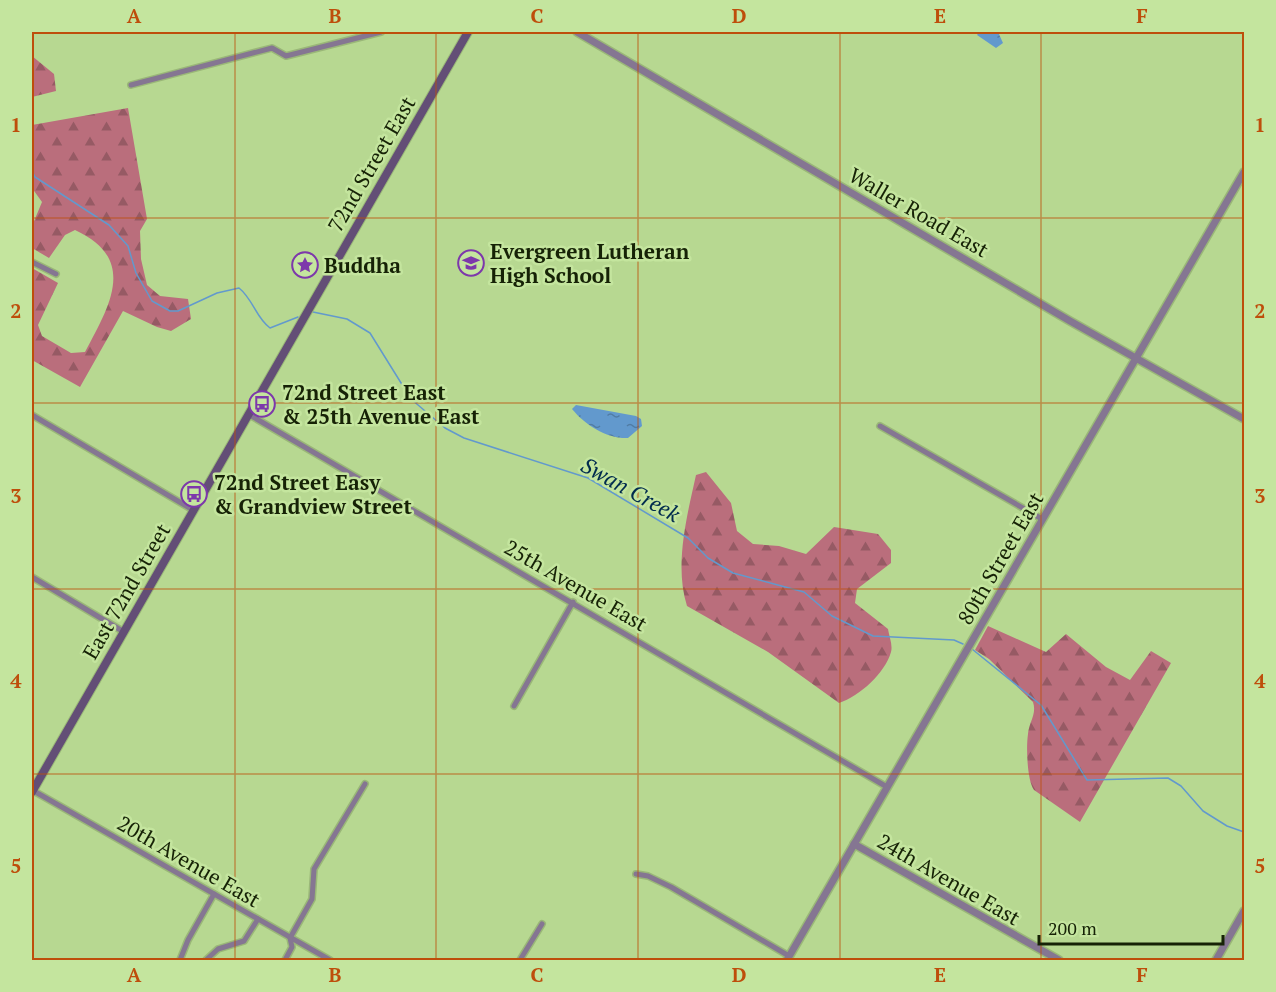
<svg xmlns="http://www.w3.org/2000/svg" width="1276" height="992" font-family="'PT Serif',serif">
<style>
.forest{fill:url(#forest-firs)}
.water{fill:url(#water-ripples)}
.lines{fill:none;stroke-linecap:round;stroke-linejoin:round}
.stream{stroke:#6299cd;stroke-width:1.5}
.minor-casing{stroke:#9ab778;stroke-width:8}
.tertiary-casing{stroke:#9ab778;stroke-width:10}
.secondary-casing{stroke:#9ab778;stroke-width:10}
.minor{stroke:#857692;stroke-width:5}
.tertiary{stroke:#857692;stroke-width:7}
.secondary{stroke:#634e76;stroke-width:8}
.grid{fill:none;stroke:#be4e0b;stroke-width:1.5;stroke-opacity:0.55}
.labels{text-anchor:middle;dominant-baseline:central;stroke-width:5;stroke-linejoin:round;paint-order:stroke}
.street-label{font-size:21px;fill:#162206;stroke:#c4e59e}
.poi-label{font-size:21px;font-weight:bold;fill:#162206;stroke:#c4e59e;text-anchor:start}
.water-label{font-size:22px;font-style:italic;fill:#022c4e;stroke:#c4e59e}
.neatline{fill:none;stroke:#be4e0b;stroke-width:2}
.grid-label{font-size:20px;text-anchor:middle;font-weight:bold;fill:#be4e0b}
</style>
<defs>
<pattern id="forest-firs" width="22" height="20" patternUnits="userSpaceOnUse" patternTransform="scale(1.5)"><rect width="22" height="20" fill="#ba6e7c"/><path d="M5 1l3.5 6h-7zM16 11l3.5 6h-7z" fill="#965a64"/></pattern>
<pattern id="water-ripples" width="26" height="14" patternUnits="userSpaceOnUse" patternTransform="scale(1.5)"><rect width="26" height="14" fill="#6299cd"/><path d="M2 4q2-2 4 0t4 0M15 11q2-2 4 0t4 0" fill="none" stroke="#507ca4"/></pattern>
</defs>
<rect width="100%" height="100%" fill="#b7d891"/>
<g class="forest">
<polygon points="32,56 54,74 56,91 32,97"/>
<path d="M128,108L147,219L140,231L141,259L147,285L160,296L188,299L191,319L171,331L157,327L123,311L80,387L32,360V268L58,283L38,325L42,336L71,353L85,352C110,305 138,259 75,230L65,235L49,258L32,248V226L42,202L32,188V125Z"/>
<path d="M706,472L731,503L737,531L753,544L779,546L806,554L834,527L878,534L891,550V563L857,589L855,603L888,629C889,636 893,645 891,652C885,673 860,696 839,703L768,652L687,606C674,565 687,516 696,475Z"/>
<path d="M988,626L1046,652L1066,634L1106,667L1130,680L1151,651L1171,663L1080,822L1034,790C1027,780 1026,747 1028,734C1029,722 1037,714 1033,702L989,659L975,650Z"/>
</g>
<g class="water">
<polygon points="979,32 998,32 1003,43 996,48 977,35"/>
<path d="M576,405L636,416L641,419L642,426L628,438C607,439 585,425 572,409Z"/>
</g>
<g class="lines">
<g class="stream">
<path d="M32,171L35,177L109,225L128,246L136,273L152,301L170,311H178L217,293L239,288C253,299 256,318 270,328L298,317"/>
<polyline points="313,312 347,319 370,333 411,399 445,428 464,438 588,478 688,538 708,558 733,573 804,592 832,616 873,636 954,640 963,644"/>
<polyline points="972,649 1041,705 1087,780 1168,778 1181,786 1203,811 1227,826 1244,832"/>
</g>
<g class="minor-casing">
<g id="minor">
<polyline points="131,85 272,48 286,56 381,32"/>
<polyline points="32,262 56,274"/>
<polyline points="248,414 887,787"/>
<polyline points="32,415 193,510"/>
<polyline points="880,426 1042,519"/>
<polyline points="32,577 124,632"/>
<polyline points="514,706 573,602"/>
<polyline points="32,790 330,960"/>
<polyline points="636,874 648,876 671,887 789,956"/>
<polyline points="180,960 188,940 214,894"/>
<polyline points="206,960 218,949 244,941 258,919"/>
<polyline points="285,960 292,947 290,938 312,899 314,869 365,784"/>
<polyline points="520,960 542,924"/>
</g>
</g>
<g class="tertiary-casing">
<g id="tertiary">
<polyline points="577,32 1070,321 1244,419"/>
<polyline points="854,844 1059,960"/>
<polyline points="787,960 1244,172"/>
<polyline points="1216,960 1244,911"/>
</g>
</g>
<g class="secondary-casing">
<polyline id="secondary" points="32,792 468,32"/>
</g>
<use href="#minor" class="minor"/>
<use href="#tertiary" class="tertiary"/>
<use href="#secondary" class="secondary"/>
</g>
<path class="grid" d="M235,32V960M436,32V960M638,32V960M840,32V960M1041,32V960M32,218H1244M32,403H1244M32,589H1244M32,774H1244"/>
<defs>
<g id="school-ring" transform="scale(1.35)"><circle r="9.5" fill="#c4e59e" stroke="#7d38ab" stroke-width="1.5"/><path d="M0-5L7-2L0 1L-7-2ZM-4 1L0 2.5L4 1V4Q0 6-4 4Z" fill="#7d38ab"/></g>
<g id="sight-ring" transform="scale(1.35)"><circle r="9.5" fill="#c4e59e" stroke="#7d38ab" stroke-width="1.5"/><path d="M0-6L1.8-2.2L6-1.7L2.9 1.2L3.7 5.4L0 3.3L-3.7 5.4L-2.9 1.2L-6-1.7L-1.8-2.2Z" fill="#7d38ab"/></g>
<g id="bus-ring" transform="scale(1.35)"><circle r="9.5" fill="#c4e59e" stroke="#7d38ab" stroke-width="1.5"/><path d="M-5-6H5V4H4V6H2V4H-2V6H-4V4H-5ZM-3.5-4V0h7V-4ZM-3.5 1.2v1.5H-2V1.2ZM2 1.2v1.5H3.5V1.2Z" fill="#7d38ab"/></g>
</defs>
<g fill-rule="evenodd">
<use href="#school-ring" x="471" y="263"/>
<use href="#sight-ring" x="305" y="265"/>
<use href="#bus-ring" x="262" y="404"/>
<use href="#bus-ring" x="194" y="494"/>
</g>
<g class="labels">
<g class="street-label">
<text transform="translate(371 164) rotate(-60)">72nd Street East</text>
<text transform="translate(919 212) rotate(30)">Waller Road East</text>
<text transform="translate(1000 558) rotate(-60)">80th Street East</text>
<text transform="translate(576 585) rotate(30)">25th Avenue East</text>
<text transform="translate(126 591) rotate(-60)">East 72nd Street</text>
<text transform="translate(189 861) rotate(30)">20th Avenue East</text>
<text transform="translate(949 879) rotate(30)">24th Avenue East</text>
</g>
<g class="poi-label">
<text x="490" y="251">Evergreen Lutheran<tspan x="490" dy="24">High School</tspan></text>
<text x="324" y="265">Buddha</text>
<text x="282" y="392">72nd Street East<tspan x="282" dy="24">&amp; 25th Avenue East</tspan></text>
<text x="214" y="482">72nd Street Easy<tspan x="214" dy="24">&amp; Grandview Street</tspan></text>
</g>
<g class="water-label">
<text transform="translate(631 489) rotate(29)">Swan Creek</text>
</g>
</g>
<rect width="1276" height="992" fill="none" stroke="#c4e59e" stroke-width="66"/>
<path d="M1039 935v9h184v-9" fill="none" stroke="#162206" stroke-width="3"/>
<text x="1048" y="935" font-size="18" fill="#162206" stroke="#c4e59e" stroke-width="4.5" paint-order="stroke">200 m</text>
<rect x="33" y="33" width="1210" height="926" class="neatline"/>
<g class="grid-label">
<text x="134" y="23">A</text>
<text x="335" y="23">B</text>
<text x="537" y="23">C</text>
<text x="739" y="23">D</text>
<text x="940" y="23">E</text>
<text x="1142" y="23">F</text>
<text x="16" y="132">1</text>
<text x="1260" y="132">1</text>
<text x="16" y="318">2</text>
<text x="1260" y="318">2</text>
<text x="16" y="503">3</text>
<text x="1260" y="503">3</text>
<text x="16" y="688">4</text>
<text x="1260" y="688">4</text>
<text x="16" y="873">5</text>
<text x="1260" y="873">5</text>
<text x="134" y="982">A</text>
<text x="335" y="982">B</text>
<text x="537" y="982">C</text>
<text x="739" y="982">D</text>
<text x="940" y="982">E</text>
<text x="1142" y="982">F</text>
</g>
</svg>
